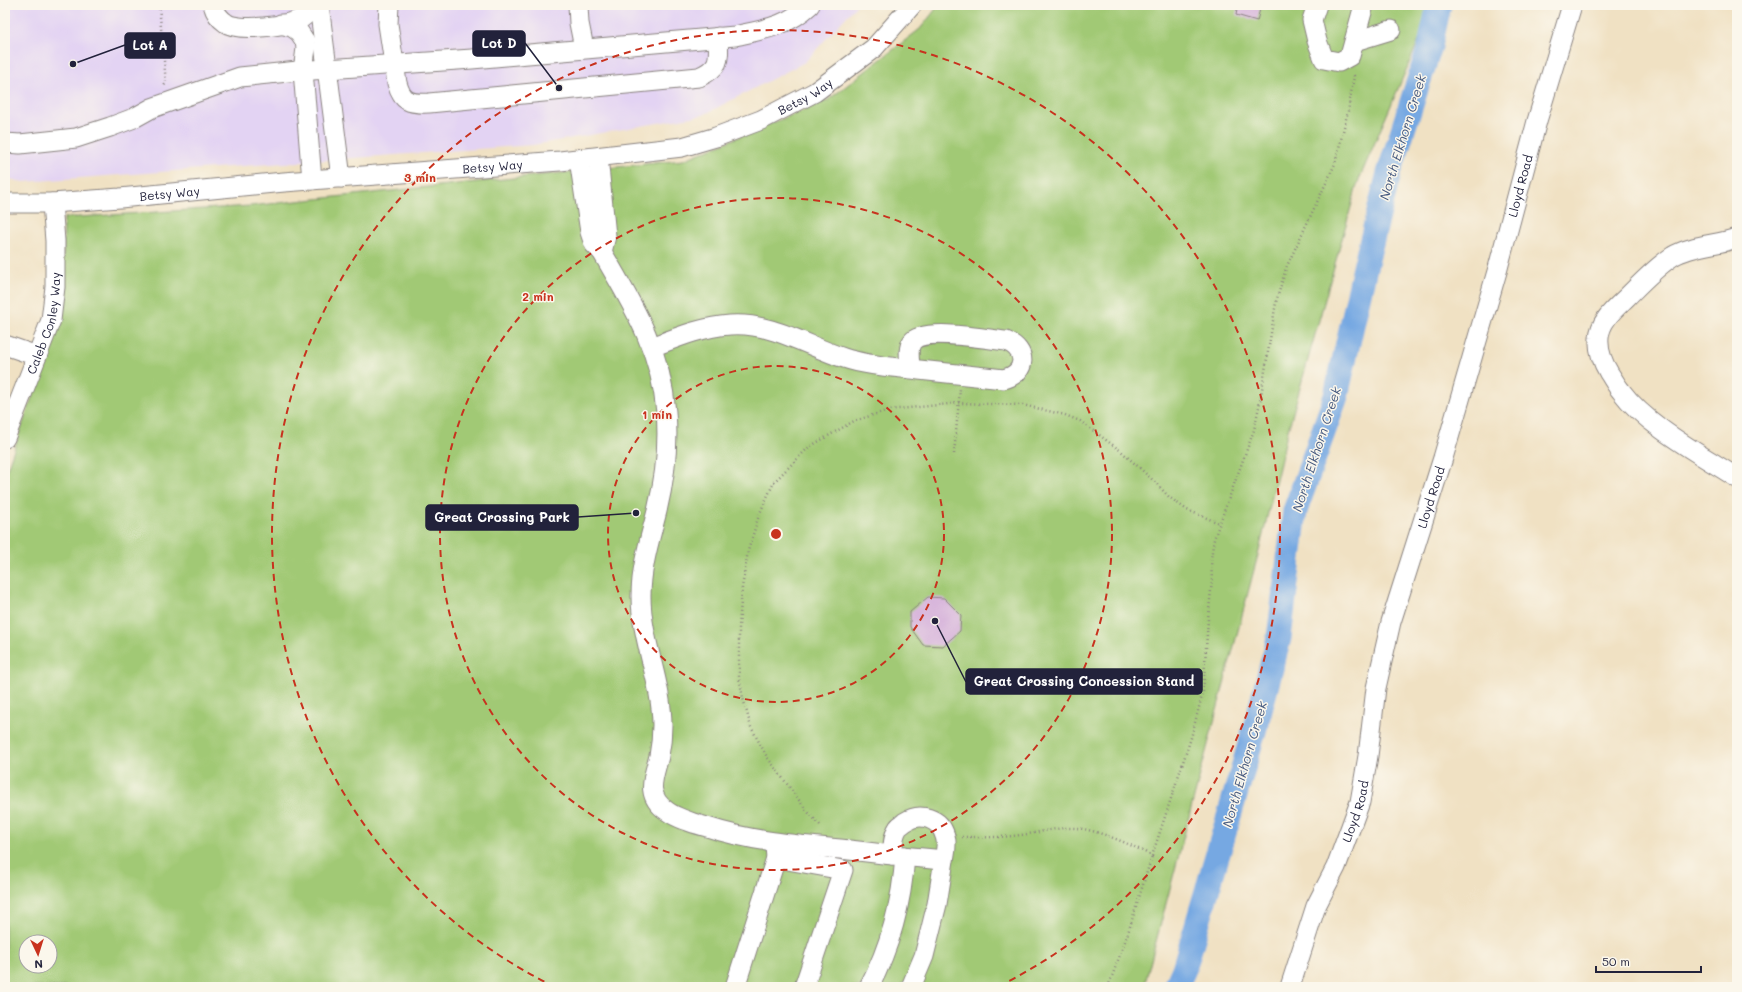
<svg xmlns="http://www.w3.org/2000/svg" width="1742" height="992" font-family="Mali,sans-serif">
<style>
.built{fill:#e3d3f3}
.green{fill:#a1c974;stroke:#627658;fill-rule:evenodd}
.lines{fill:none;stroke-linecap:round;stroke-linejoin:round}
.river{stroke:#76a8e2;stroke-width:25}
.building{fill:#d5b1da}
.minor-casing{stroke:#89827f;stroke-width:21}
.path{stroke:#89827f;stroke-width:2.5;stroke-dasharray:1 3;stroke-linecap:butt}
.minor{stroke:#fff;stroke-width:19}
.ring{fill:none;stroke:#c8321e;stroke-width:2;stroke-dasharray:7 5}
.labels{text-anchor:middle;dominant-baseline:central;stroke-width:3;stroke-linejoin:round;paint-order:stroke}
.street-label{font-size:12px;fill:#22223b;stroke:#fbf7ec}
.water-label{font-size:13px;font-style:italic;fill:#44587e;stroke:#fbf7ec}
.centre{fill:#c8321e;stroke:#fbf7ec;stroke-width:2}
.ring-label{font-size:12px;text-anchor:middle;font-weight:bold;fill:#c8321e;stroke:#fbf7ec;stroke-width:3;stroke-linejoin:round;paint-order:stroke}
.leader{fill:none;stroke:#22223b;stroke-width:1.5}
.callout-dot{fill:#22223b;stroke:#fbf7ec;stroke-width:1.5}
.callout{fill:#22223b;stroke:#22223b;stroke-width:1.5}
.callout-label{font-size:13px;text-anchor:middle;font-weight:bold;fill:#fff}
</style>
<rect width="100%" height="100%" fill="#fbf7ec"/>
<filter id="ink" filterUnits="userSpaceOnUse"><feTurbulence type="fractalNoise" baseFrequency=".025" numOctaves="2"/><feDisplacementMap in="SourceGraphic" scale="8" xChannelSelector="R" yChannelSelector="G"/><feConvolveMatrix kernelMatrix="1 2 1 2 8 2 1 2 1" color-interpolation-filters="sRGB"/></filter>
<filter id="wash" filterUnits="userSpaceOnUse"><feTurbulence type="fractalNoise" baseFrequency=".012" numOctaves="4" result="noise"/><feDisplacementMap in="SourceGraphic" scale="16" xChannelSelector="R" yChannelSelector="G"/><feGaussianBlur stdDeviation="0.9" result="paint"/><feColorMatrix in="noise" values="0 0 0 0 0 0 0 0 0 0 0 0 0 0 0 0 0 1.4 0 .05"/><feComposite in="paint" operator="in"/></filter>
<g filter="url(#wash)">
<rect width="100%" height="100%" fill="#f0e1c3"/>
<polygon class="built" points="5,5 857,5 805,62 703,115 533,145 23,182 5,178"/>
<path class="green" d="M939,5H1434L1358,182L1287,434L1259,551L1144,987H5V475L62,311L64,218L250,206L683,160L828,100L920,29ZM26,942H50V966H26Z"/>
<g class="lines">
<polyline class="river" points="1176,987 1184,969 1259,714 1279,638 1295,511 1336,396 1366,263 1389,173 1430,46 1439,5"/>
</g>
<g id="blocks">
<g class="building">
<polygon points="1238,5 1261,5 1257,21 1236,15"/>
<polygon points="928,597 944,598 961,615 960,631 943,646 923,645 910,627 910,612"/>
</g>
</g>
</g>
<g filter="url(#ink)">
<use href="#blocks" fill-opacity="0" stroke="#89827f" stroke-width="1"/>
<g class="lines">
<g class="minor-casing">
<g id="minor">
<path d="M213,5C215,12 220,19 226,23C238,32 290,26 302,18C307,15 309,10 310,5"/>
<polyline points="319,5 341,178"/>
<path d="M389,5L388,24L397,83C402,102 410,104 429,103L699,77C721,67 719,59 718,37"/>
<polyline points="578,5 579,23 584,48"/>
<polyline points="1317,5 1312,20 1317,41 1324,59 1339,62 1350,56 1364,5"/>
<polyline points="281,24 292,27 299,32 305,41 306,48 303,71 312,180"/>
<polyline points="1355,41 1391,30"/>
<path d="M5,143L20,144L76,138L110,127L134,118L152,108L240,77L298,71L472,59L735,36C765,29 786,27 810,5"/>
<polyline points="598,157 606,236 602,252"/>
<path d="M579,159L590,232L594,244L602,252C632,304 661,349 666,412C669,446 665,478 657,511C650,539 641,567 641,596C641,640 662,682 662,725C662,735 661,746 659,756C654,777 644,795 667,811C678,819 693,823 707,827C750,841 794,845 840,849C874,853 909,857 944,860L937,904L924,956L911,987"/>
<path id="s1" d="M5,203H52L120,198L284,182L560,161L682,147L716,137L761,120L815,92L874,48L912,5"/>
<path d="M1737,238C1717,245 1691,245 1673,256C1656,267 1641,283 1627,297C1616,308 1600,320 1599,338C1598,350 1603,363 1609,373C1613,379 1616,385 1621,391C1647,426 1700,454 1737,478"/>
<polyline points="5,345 37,356"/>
<path d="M652,347C678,337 702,327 730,325C771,322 807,346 844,358C868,366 894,367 919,370L1004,379C1027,373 1028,350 1006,341C988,339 922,327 912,342C907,349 910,361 910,369"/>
<path id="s2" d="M5,438L51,320L55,287V241L52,203"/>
<path d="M892,855C893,847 893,835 898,828C899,826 903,824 905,822C920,812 940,818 945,836C948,844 945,853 944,860"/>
<polyline points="776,858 843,870 804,987"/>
<polyline points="735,987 776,858 775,846"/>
<path d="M869,987C890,947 902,901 905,856"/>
<path id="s3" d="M1290,987L1316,906L1336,867L1360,802L1368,756L1376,688L1391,622L1443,458L1498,268L1537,121L1572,5"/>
</g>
</g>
<g class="path">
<polyline points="159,5 166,83 163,87"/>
<polyline points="954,454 960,389"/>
<polyline points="820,825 807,811 767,757 751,727 743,698 739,677 739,627 742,588 748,551 759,515 774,482 809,447 854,421 889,410 959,403 1023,405 1065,415 1080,421 1121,451 1157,484 1169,497 1187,510 1219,523"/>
<path d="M962,837C981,837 1001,838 1020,835C1039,833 1056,827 1075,828C1096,829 1135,846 1152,856L1191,738L1203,692L1208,619L1212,581L1211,558L1214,539L1254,430L1260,402L1276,302L1286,268L1335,164L1348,111L1354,76L1352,73"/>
<polyline points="1108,987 1127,936 1152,856"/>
</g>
<use href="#minor" class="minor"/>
</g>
</g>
<g class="ring">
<circle cx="776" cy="534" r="168"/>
<circle cx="776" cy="534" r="336"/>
<path d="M555 987A504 504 0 1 1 997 987"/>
</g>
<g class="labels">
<g class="street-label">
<text stroke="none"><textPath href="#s1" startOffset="813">Betsy Way</textPath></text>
<text stroke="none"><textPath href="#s1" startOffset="489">Betsy Way</textPath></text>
<text stroke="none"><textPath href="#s3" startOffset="836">Lloyd Road</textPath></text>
<text stroke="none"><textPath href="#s1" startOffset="165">Betsy Way</textPath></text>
<text stroke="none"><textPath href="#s2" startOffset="122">Caleb Conley Way</textPath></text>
<text stroke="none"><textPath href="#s3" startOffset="512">Lloyd Road</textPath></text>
<text stroke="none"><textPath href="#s3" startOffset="188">Lloyd Road</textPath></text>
</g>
<g class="water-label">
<text transform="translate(1402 137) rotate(-73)">North Elkhorn Creek</text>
<text transform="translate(1316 449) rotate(-72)">North Elkhorn Creek</text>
<text transform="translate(1244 764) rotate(-74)">North Elkhorn Creek</text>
</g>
</g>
<circle cx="776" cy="534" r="6" class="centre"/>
<g class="ring-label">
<text x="420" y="182">3 min</text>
<text x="538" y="301">2 min</text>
<text x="657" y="419">1 min</text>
</g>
<path class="leader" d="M559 88L525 43M73 64L125 45M636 513L578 517M935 621L966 682"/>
<g class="callout-dot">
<circle cx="559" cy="88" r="4"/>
<circle cx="73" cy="64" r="4"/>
<circle cx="636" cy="513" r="4"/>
<circle cx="935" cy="621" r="4"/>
</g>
<g class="callout">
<rect x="473" y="31" width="52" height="25" rx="4"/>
<rect x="125" y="33" width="50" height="25" rx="4"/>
<rect x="426" y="505" width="152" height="25" rx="4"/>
<rect x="966" y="669" width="236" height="25" rx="4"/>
</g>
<g class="callout-label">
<text x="499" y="48">Lot D</text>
<text x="150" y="50">Lot A</text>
<text x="502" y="522">Great Crossing Park</text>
<text x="1084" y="686">Great Crossing Concession Stand</text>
</g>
<rect width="1742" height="992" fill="none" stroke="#fbf7ec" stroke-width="20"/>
<g transform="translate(38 954) rotate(176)"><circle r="19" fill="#fbf7ec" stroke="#a4a2a5"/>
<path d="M0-3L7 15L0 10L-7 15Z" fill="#c8321e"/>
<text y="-6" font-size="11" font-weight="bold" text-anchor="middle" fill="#22223b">N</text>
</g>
<path d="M1596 966v6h105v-6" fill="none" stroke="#22223b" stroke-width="2"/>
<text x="1602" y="966" font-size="12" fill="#22223b" stroke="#fbf7ec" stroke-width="3" paint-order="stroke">50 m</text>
</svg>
